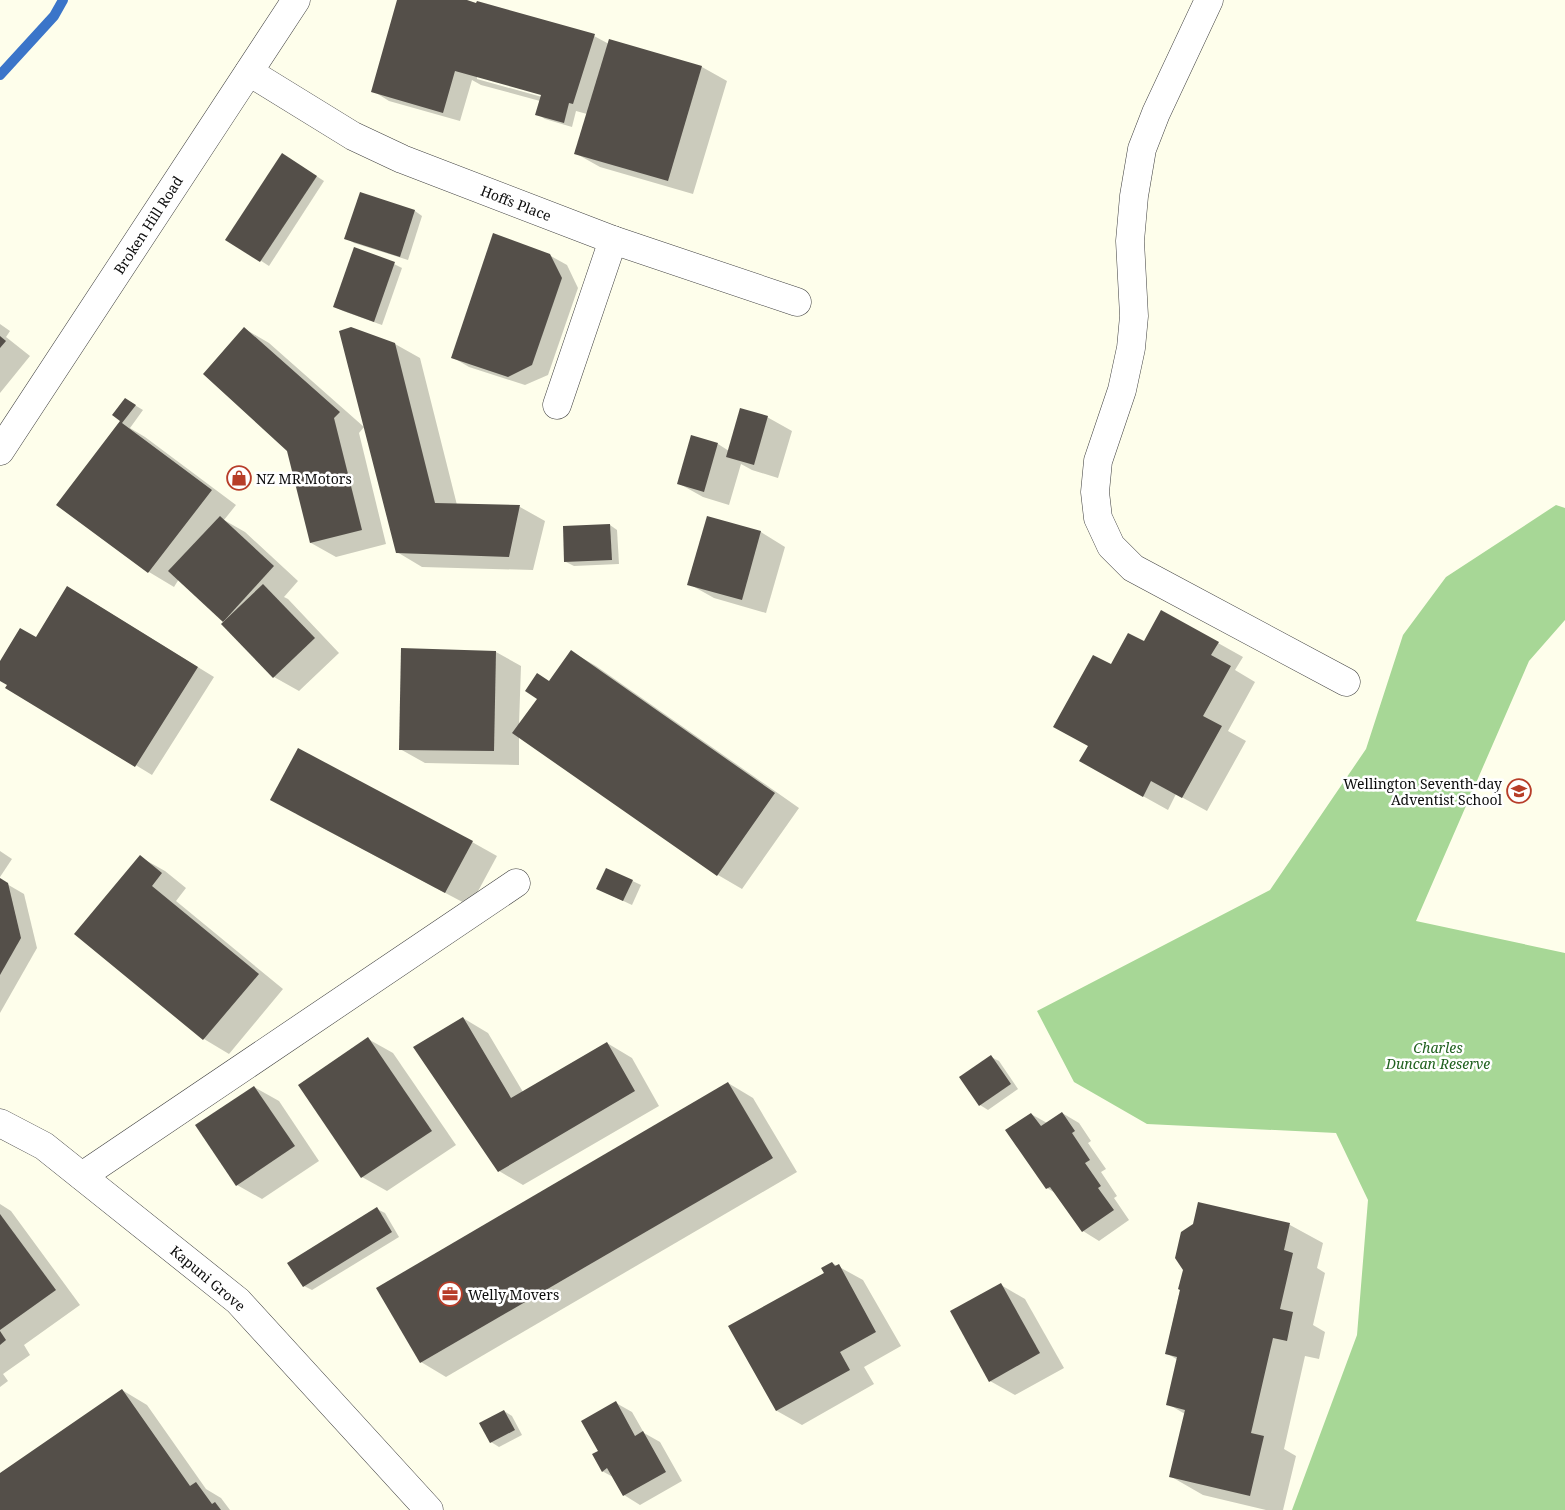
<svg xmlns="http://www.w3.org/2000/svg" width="1565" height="1510" font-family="'Noto Serif',serif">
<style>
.forest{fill:#a7d796}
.shadow{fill:#0003;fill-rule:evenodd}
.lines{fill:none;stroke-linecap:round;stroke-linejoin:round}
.stream{stroke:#3b75c9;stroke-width:10}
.building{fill:#544f49}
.minor-casing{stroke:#3f3f3f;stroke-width:29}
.minor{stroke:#fff;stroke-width:28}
.labels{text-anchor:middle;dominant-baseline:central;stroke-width:5;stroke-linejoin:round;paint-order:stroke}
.street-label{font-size:14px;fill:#0c0c0c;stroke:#fff}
.poi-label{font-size:14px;fill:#0c0c0c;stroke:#fff;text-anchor:start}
.park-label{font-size:14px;font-style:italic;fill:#20611f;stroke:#fff}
</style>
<rect width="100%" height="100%" fill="#fefeeb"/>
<polygon class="forest" points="1556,505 1565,508 1565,620 1529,661 1416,921 1565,953 1565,1510 1292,1510 1357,1335 1368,1200 1336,1133 1147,1124 1074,1082 1037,1011 1270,890 1366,749 1403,635 1446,577"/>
<g class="shadow">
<path d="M399,0H462L594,36L609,44L610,40L702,67L727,81L693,194L600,167L575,153L587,114L576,111L572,127L545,119L537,114L540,101L481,85L472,80L460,121L389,101L373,91ZM477,76L542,94V97L477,79Z"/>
<polygon points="290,159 324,181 269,266 227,239"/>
<polygon points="361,194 415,211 422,216 408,260 354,243 346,238"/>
<polygon points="549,255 567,265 578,288 548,375 525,385 469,367 452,357"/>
<polygon points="394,264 402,268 382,325 343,311 335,307"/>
<polygon points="0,324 10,331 6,337 30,356 0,393"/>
<polygon points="245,329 269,343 364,427 359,433 386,544 336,557 311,543 289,450"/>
<polygon points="395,344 420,358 457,505 520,507 545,521 533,570 422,567 397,552"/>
<polygon points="133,404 143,410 130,428 145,437 236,505 224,520 245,532 298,581 284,597 288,599 339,653 299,691 274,677 223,624 226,622 179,579 174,587 149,572 58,505"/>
<polygon points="767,417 792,431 778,478 752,470 741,464 729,505 703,497 678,483 718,444 729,451"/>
<polygon points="708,517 761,532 785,547 766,613 714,598 689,584"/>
<polygon points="610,525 617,530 619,564 574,566 566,562"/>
<polygon points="84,597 214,677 152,775 7,687 9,684 0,679 0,663 36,639"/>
<polygon points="1144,643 1218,643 1243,657 1235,670 1255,682 1228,731 1246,741 1207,811 1176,794 1168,810 1105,775 1089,746 1111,666"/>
<polygon points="496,652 521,666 519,725 539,698 538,674 550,682 572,652 596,666 799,808 742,889 718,875 519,736 519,765 425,763 400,749"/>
<polygon points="296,814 472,842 497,856 470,906"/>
<polygon points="0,851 12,859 0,877"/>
<polygon points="140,857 165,871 186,888 176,901 283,989 229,1054 204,1039 76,934"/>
<polygon points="607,869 641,885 632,905 606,893"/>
<polygon points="0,880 24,894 37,948 0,1013"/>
<polygon points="463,1018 488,1033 523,1092 607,1043 632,1058 659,1106 523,1185 499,1171"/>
<polygon points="368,1039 393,1053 456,1145 387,1191 362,1177"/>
<polygon points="991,1057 999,1061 1018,1089 988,1110 980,1105 961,1078"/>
<polygon points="728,1083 753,1098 797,1172 446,1377 421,1362"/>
<polygon points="254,1087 279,1101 319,1161 262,1199 237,1185"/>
<polygon points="1062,1113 1079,1123 1091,1141 1088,1143 1106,1169 1101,1172 1117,1196 1114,1198 1129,1220 1099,1241 1083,1231 1057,1194 1047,1188 1031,1114 1047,1123"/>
<polygon points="0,1204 11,1211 80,1305 24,1345 30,1355 3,1374 8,1381 0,1387"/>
<polygon points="1199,1204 1290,1225 1323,1243 1317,1268 1325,1273 1313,1325 1325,1332 1319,1359 1305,1356 1284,1449 1296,1456 1283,1510 1266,1510 1203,1495 1170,1476 1185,1414 1168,1404 1178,1360 1166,1353"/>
<polygon points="377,1209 385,1213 399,1237 312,1290 304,1286"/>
<polygon points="832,1263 863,1280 901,1346 864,1367 874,1384 802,1425 777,1411 730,1327 826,1273"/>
<polygon points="1001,1285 1025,1299 1064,1368 1015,1395 990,1381"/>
<polygon points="122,1390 147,1405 206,1489 221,1498 230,1510 0,1510 0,1475"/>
<polygon points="616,1403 632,1412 644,1433 660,1442 682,1481 640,1505 624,1495 613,1477 602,1471 599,1452"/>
<polygon points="504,1411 512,1416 522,1435 499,1447 491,1442"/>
</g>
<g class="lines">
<polyline class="stream" points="0,75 54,16 63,0"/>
</g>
<g class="building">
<polygon points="397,0 467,0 476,3 477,1 595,34 573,104 569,103 564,123 535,115 541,95 455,71 443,113 371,92"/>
<polygon points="609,39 702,66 668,181 574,154"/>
<polygon points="282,153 317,176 260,262 225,240"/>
<polygon points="360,192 415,210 400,257 344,239"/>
<polygon points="493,233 550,254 562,278 532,365 508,377 451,358"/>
<polygon points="354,247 395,262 374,322 333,307"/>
<polygon points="244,327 340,412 334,418 362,530 310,543 287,451 203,374"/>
<polygon points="351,327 395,343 435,503 520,505 509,557 396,553 339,331"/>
<polygon points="0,336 6,341 0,348"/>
<polygon points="125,398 136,405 122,423 212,490 148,573 56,505 120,421 112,415"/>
<polygon points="740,408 768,416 754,465 726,457"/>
<polygon points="691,435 718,443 704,492 677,484"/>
<polygon points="220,516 274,566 223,622 168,571"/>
<polygon points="707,516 761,531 742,600 687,585"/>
<polygon points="610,524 612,560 564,562 563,526"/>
<polygon points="263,584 315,638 273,678 221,624"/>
<polygon points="67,586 198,667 135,767 5,688 7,685 0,681 0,661 20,628 36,637"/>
<polygon points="1161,610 1219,642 1211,655 1231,666 1203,716 1222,726 1182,798 1151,781 1143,797 1079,761 1088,746 1053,727 1093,655 1111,664 1128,633 1144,641"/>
<polygon points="401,648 496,651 494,751 399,750"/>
<polygon points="571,650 775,793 717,876 512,733 537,699 525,691 537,673 549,681"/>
<polygon points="298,748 473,841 445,893 270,800"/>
<polygon points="140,855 162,873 152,886 259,974 203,1040 74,934"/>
<polygon points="606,868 633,880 623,901 596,889"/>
<polygon points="0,878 8,883 21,938 0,975"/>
<polygon points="463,1017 511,1098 607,1042 635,1091 498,1172 413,1047"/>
<polygon points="368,1037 432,1131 361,1178 298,1085"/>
<polygon points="991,1055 1011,1084 979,1106 959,1077"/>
<polygon points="728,1082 773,1158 420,1363 376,1288"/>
<polygon points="254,1086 295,1146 236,1186 195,1125"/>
<polygon points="1062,1112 1075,1131 1072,1133 1090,1160 1085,1163 1101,1186 1098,1188 1114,1210 1082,1232 1050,1187 1046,1189 1005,1130 1031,1113 1041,1126"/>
<polygon points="1198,1202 1290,1223 1284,1250 1293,1253 1280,1309 1293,1312 1287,1341 1273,1338 1251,1433 1264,1436 1250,1496 1169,1477 1185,1410 1166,1405 1177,1357 1165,1354 1180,1290 1178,1289 1183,1270 1175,1258 1181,1232 1193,1224"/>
<polygon points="377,1207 392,1232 303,1287 287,1263"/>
<polygon points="0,1214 56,1290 0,1330"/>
<polygon points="832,1262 835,1266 839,1264 876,1332 840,1352 850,1370 776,1411 728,1326 824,1273 821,1268"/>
<polygon points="1001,1283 1040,1353 989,1382 950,1311"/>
<polygon points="0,1331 6,1340 0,1345"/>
<polygon points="122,1389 190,1486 196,1482 212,1504 215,1502 221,1510 0,1510 0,1473"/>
<polygon points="616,1401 635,1436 643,1431 666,1472 623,1496 607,1468 602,1472 592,1454 598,1451 581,1421"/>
<polygon points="504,1410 515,1430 490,1443 479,1423"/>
</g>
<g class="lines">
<g class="minor-casing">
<g id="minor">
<polyline points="1209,0 1156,113 1142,149 1134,196 1130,241 1134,316 1131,348 1122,390 1098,461 1095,492 1098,518 1111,546 1133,568 1346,682"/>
<polyline points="249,72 353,136 402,159 613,240 797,302"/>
<polyline points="557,405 613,240"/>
<polyline points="0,451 296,0"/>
<polyline points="0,1123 44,1146 238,1301 429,1510"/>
<polyline points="82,1176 516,883"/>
</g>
</g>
<use href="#minor" class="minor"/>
</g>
<defs>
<g id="shop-ring" transform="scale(1.25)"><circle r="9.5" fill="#fff" stroke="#b73d29" stroke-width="1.5"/><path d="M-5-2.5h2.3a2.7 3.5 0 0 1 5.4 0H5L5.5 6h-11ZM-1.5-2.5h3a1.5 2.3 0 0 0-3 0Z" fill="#b73d29"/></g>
<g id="school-ring" transform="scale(1.25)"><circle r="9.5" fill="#fff" stroke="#b73d29" stroke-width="1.5"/><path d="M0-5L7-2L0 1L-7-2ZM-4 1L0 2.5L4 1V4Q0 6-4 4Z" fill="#b73d29"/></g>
<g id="office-ring" transform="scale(1.25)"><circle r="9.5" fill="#fff" stroke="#b73d29" stroke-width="1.5"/><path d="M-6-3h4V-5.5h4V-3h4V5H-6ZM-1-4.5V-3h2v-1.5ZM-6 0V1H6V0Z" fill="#b73d29"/></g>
</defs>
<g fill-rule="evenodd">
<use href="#shop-ring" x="239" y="478"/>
<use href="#school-ring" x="1519" y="791"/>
<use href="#office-ring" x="450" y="1294"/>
</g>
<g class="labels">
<g class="street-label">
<text transform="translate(516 203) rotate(21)">Hoffs Place</text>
<text transform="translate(148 225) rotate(-57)">Broken Hill Road</text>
<text transform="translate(208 1278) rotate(40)">Kapuni Grove</text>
</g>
<g class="poi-label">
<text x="256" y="478">NZ MR Motors</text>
<text x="1502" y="783" text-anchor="end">Wellington Seventh-day<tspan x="1502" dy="16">Adventist School</tspan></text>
<text x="468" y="1294">Welly Movers</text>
</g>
<g class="park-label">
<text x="1438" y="1047">Charles<tspan x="1438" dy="16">Duncan Reserve</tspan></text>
</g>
</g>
</svg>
